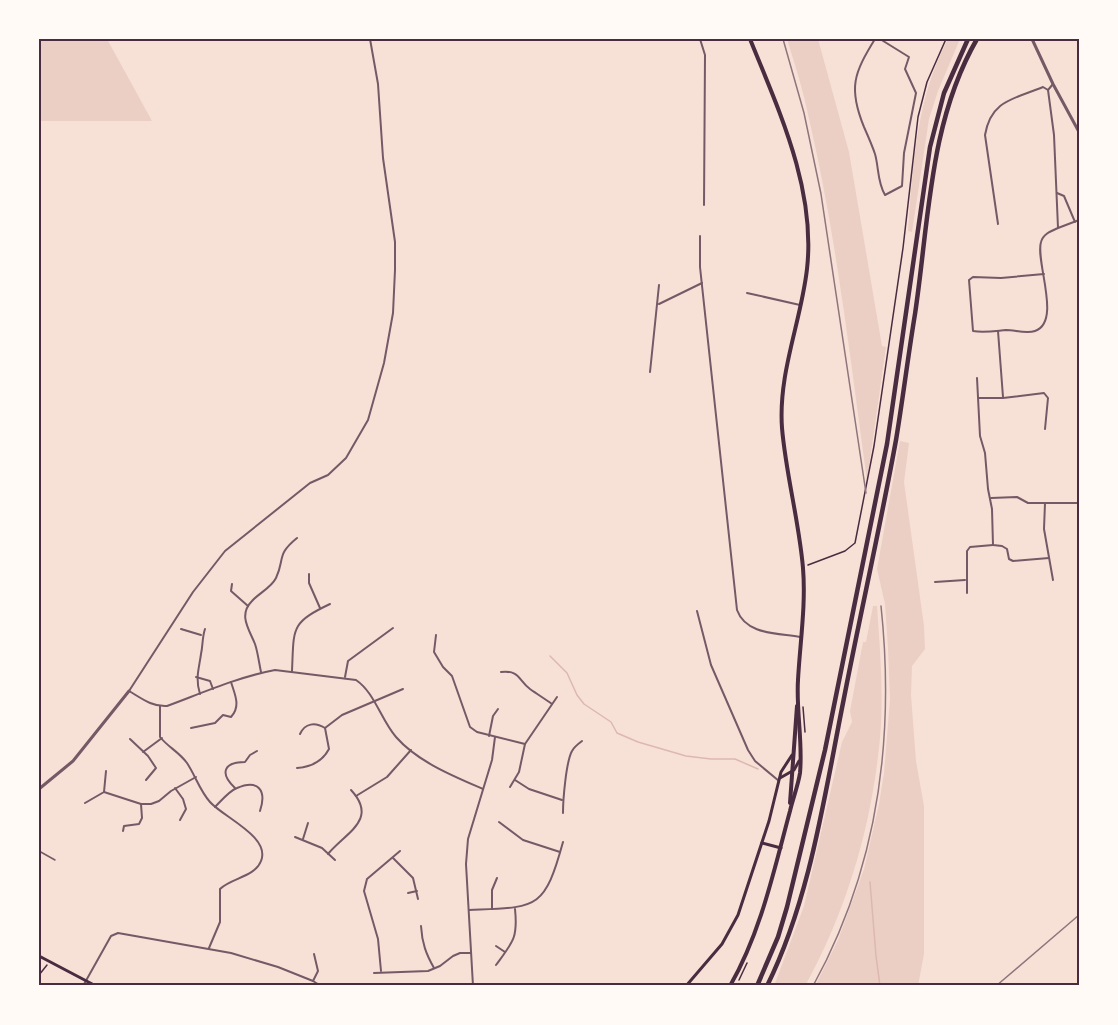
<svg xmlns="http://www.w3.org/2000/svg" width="1118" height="1025" font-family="Jost,sans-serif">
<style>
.green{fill:#ebcfc5}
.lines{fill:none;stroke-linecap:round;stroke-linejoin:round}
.stream{stroke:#dcb8b0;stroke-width:1.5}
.path{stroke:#4a2c40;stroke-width:1.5}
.service{stroke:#755966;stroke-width:1.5}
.minor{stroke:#755966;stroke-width:2}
.tertiary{stroke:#755966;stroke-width:3}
.secondary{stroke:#4a2c40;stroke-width:3}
.primary{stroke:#4a2c40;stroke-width:4}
.motorway{stroke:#4a2c40;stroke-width:4.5}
.rail{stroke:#8f747c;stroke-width:1.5}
.neatline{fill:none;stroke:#4a2c40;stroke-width:2}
</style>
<rect width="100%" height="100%" fill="#f7e1d7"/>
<g class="green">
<polygon points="39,39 107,39 152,121 39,121"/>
<path d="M787,39H818L849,152L882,346L886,347L867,481C850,357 836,232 807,110C802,86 794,62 787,39Z"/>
<path d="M948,39H960L938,91L929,119L912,232L908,231C913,165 916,99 948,39Z"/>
<polygon points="900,441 909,443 904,482 924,626 925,649 912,666 911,695 916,761 924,806 924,954 918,986 815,986 838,940 864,869 879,804 884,773 890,699 888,649 885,604 877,569"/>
<path d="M873,606H877C880,650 884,694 880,738C872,825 847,910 805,986H774L804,906L842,742L852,722L850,711L863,642H866Z"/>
</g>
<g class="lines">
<g class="stream">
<polyline points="550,656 567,673 577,695 584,704 611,722 617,733 638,742 686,756 711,759 735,759 758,769"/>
<polyline points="870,882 876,956 880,986"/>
</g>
<g class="path">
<polyline points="808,565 845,551 855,543 874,446 903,248 918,117 927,82 946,39"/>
<polyline points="803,707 805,732"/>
<polyline points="39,975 47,965"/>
<polyline points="739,980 747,963"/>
</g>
<polyline class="service" points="39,851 55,860"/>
<g class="minor">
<path d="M370,39L378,84L383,158L395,242V270L393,313L384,363L368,420L346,458L328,475L310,483L225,551L193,592L129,691C141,698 152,707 167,706C202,693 238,677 275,670L356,680C375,693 381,720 396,737C418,762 453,776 483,789"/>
<polyline points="700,39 705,55 704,205"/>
<path d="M875,39C854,73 848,88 864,127C868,136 872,145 875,154C879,168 877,181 885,195L902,186L904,153L916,93L905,69L909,57L880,39"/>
<polyline points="1053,84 1048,90 1054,135 1058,228 1079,220"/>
<polyline points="1057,193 1064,196 1075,222"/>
<path d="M998,224L985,135C991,100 1014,99 1043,87L1048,90"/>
<path d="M700,236V267L737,610C746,635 778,633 800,637"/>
<path d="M1044,274L1001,278L973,277L969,280L973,331C984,333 995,331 1006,330C1015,330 1026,334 1035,331C1062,322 1035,261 1041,242C1043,234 1051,231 1058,228"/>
<polyline points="747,293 800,305"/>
<polyline points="659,304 702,283"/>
<polyline points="998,331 1003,397"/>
<polyline points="650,372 659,285"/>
<polyline points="977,378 980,436 985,453 988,489 992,509 993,545 1002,546 1007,549 1009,559 1013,561 1049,558"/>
<polyline points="979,398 1003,398 1044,393 1048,398 1045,429"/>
<polyline points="991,498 1017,497 1028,503 1079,503"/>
<polyline points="1045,503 1044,529 1053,580"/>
<polyline points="309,574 309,583 320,608"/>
<polyline points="935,582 965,580"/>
<polyline points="232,584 231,591 248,606"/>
<polyline points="967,593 967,551 970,547 993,545"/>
<polyline points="697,611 711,665 748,750 755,761 779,781"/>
<polyline points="181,629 201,635"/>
<polyline points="436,635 434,652 443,667 452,676 470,727 477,732 525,744"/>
<path d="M292,671C294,628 290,623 330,604"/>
<path d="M261,672C259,663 258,653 255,644C249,629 238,615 252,601C259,593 271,588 276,578C285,559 276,555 297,538"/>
<path d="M501,672C520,670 518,680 530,689C537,694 545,699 552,704"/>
<polyline points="196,677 210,681 213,689"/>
<polyline points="345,677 348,661 393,628"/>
<path d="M200,694C195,678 199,669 201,654C203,645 202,638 205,629"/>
<path d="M160,706V737C168,747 179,752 187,763C195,775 200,791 210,802C223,817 271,837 261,861C255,877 231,878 220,889V922L209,948"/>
<path d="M191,728L215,723L223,715L231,717C241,706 235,695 231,682"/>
<polyline points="325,728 342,715 403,689"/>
<polyline points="489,736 493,716 498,709"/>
<polyline points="130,739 148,756 156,768 146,780"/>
<polyline points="143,752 162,738"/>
<path d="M297,768C311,767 322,762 329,749L325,728C315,722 305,723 300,734"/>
<polyline points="515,780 529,789 562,800"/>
<polyline points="510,787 519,772 525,744 557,697"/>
<polyline points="175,788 183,799 186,809 180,820"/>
<path d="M235,788C219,773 224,762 245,762L250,755L257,751"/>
<polyline points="104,792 141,804 151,804 159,801 171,791 196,777"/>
<polyline points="356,796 387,777 411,750"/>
<polyline points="85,803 104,792 106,771"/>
<path d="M215,807C221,801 229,791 237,788C258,779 267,790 260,811"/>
<path d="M563,813C563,800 566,762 572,751C574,747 578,744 582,741"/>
<polyline points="499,822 523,840 560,852"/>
<polyline points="123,831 124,826 139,824 142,818 141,804"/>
<polyline points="295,837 322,848 335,860"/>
<polyline points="303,839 308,823"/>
<path d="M328,854C345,833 379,820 351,790"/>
<polyline points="393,858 413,878 418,899"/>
<polyline points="408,893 417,891"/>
<polyline points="492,909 492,890 497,878"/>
<path d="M469,910C537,907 544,911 563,842"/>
<path d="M421,926C422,943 426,954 434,968"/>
<polyline points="496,946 505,952"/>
<path d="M496,965C513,942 518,938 515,909"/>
<polyline points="381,971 378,939 364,891 367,879 400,851"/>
<polyline points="374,973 428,971 440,966 453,956 460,953 471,953"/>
<polyline points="313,981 318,971 314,954"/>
<polyline points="83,986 111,936 118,933 231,953 278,967 313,981 321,986"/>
<polyline points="473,986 466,864 468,839 492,760 495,737"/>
</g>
<g class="tertiary">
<polyline points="1032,39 1053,84 1079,132"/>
<polyline points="39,789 73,761 129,691"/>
</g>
<g class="secondary">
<polyline points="780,778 794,770 799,761"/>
<polyline points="762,843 781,848"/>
<polyline points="39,956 96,986"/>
<polyline points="686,986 722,944 738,915 769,821 781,772 792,755"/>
</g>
<g class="primary">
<polyline points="790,803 797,706"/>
<path d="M730,986C761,932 774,870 790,811C793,798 798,786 800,773C803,742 796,711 798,680C800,643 806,605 803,568C799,521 786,475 782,428C778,373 801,322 807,269C816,189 779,111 750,39"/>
</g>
<g class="motorway">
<polyline points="757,986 778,937 787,907 825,750 887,444 930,147 944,93 968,39"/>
<path d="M767,986C810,899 824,798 843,703C860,615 880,528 896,440C903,398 908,356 915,314C929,221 929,122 977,39"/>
</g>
<g class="rail">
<polyline points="783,39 804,113 821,194 866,493"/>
<path d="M813,986C878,868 895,738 881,606"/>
<polyline points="996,986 1079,915"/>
</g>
</g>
<rect width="1118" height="1025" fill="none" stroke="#fffaf5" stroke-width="81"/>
<rect x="40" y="40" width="1038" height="944" class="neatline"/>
</svg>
